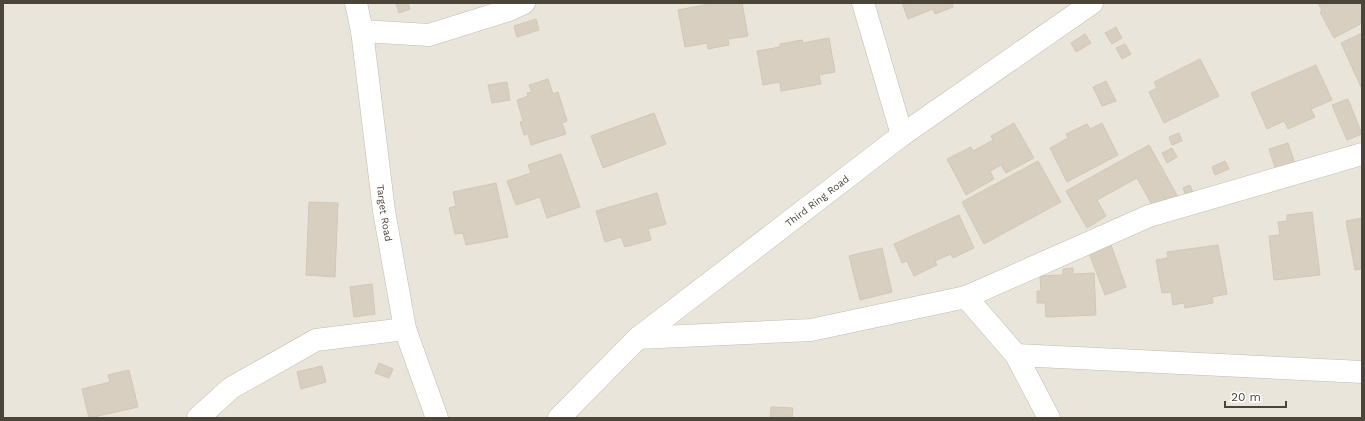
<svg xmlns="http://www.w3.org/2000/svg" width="1365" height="421" font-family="'Work Sans',sans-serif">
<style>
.residential{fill:#eae5da}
.building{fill:#d8cfc1;stroke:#d3c7b4}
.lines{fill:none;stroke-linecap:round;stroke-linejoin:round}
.minor-casing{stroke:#c2bbae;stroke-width:23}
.minor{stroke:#fff;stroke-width:22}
.labels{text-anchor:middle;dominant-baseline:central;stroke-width:3;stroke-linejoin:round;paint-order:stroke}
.street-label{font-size:10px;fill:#4b4439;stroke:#fff}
</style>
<rect width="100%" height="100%" fill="#f6f3ec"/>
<rect class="residential" x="3" y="3" width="1359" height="415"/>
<g class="building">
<polygon points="396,3 408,3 410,9 399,13"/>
<polygon points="703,3 742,3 748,36 728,39 729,45 708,49 707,43 685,47 678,10 704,5"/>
<polygon points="902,3 952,3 953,7 935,14 933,9 908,19"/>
<polygon points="1318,3 1362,3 1362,23 1334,38 1320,12 1322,11"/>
<polygon points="536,19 539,30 517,37 514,26"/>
<polygon points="1116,27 1122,38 1112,44 1105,33"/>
<polygon points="1362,33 1362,89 1341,43"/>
<polygon points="1085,34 1091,43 1076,52 1071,43"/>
<polygon points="829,38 835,72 819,75 821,84 781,91 780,82 763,85 757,51 780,47 780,44 802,40 803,43"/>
<polygon points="1125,44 1131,54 1122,59 1116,48"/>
<polygon points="1200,59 1219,96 1164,123 1149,92 1157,88 1154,82"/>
<polygon points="1316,65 1332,100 1311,109 1315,117 1288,129 1284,121 1267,129 1251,93"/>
<polygon points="548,79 553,94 558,92 567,121 562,123 566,134 531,145 528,134 524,135 520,122 523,121 517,100 528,96 527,93 532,92 529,85"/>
<polygon points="1106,81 1116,101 1102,106 1093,87"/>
<polygon points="507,82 510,100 492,103 488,85"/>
<polygon points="1348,99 1362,134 1347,140 1332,105"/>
<polygon points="654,113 666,144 603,168 591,136"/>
<polygon points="1014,123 1034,158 1006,173 1001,165 990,171 994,179 966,195 947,159 971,147 973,151 993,140 991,136"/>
<polygon points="1102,123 1118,155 1067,182 1050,148 1068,138 1066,134 1087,124 1090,129"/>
<polygon points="1179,133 1182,141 1172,145 1169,137"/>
<polygon points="1288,143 1295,164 1276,171 1269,149"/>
<polygon points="1149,145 1178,197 1155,210 1137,178 1097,200 1106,216 1087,228 1066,191"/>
<polygon points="1172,148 1177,157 1167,163 1162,153"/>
<polygon points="561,154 580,207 547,218 540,197 516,205 507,181 531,173 528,165"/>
<polygon points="1038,161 1061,202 984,244 962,202"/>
<polygon points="1225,161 1229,169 1215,175 1212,167"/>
<polygon points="496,183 508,237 466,245 463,233 455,234 449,208 456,206 453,192"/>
<polygon points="1190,185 1194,195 1187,198 1183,188"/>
<polygon points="657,193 666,224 648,229 651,240 625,247 621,237 605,242 596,211"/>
<polygon points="309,202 338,203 335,277 306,275"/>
<polygon points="1312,212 1320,275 1274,280 1269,236 1280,235 1278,222 1287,221 1287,215"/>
<polygon points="959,215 974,248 953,258 951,254 935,261 937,265 914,276 907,261 902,263 894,244"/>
<polygon points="1362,218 1362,269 1355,270 1346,221"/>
<polygon points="1111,245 1126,287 1105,295 1089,253"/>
<polygon points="1218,245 1227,294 1212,297 1213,303 1185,308 1184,303 1173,305 1171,292 1162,293 1156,260 1168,258 1167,252"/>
<polygon points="882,248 892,292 860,300 849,256"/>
<polygon points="1073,268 1073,274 1094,273 1096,315 1046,317 1045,303 1037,303 1037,291 1041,291 1040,276 1063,275 1063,269"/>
<polygon points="372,284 375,314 354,317 350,287"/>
<polygon points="379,363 393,369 389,378 375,373"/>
<polygon points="322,366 326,382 301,389 297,372"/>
<polygon points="129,370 138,407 89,418 82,389 110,382 108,375"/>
<polygon points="771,407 793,408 792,418 756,418 770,418"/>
</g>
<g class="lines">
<g class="minor-casing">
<g id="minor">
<path id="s1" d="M356,3L362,31L384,211L405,329L437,418"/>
<polyline points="863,3 902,135"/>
<polyline points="362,31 429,35 509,10 524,3"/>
<polyline points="966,297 1149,216 1362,154"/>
<polyline points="638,338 811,330 966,297 1016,355 1049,418"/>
<polyline points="1016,355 1362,372"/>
<polyline points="198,418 231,388 316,340 405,329"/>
<path id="s2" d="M559,418L638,338L902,135L1092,3"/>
</g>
</g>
<use href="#minor" class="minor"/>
</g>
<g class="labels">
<g class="street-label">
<text stroke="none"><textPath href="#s2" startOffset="338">Third Ring Road</textPath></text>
<text stroke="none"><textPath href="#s1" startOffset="212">Target Road</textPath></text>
</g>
</g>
<rect width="1365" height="421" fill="none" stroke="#4b4439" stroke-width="8"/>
<path d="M1225 401v6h61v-6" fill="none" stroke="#4b4439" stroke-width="2"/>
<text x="1231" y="401" font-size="12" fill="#4b4439" stroke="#ffffff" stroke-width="3" paint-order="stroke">20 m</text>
</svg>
